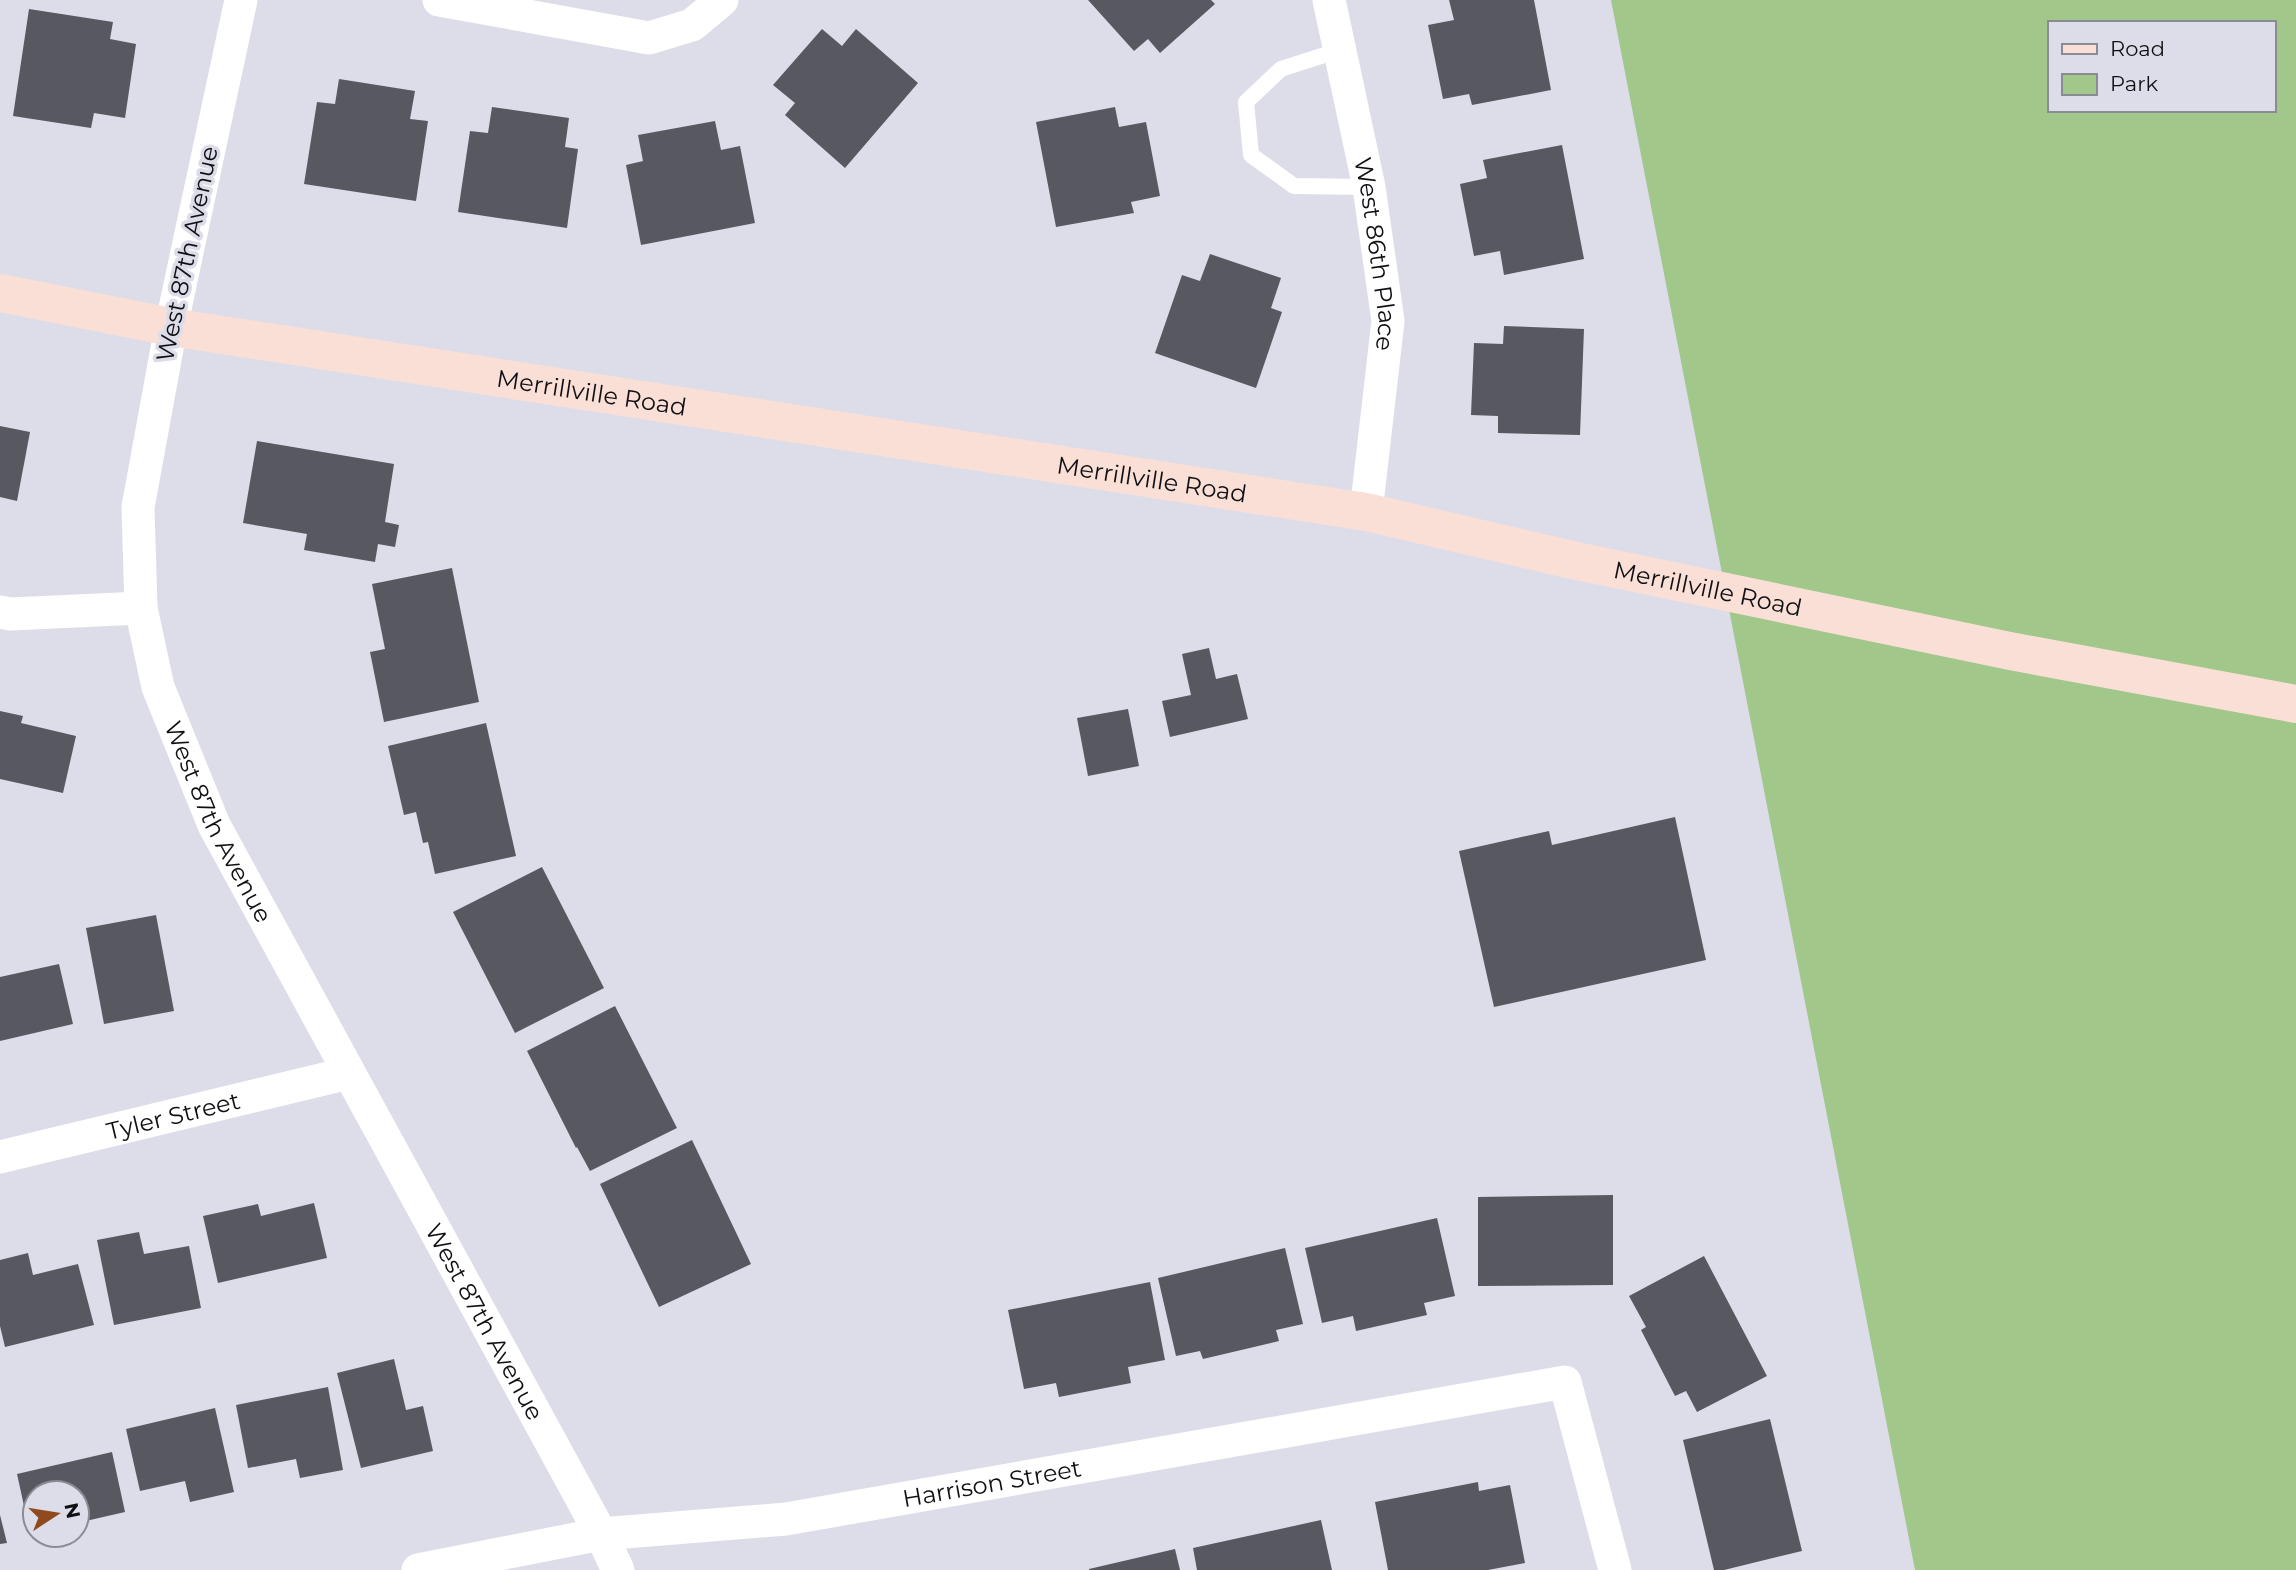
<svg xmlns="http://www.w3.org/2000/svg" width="2296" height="1570" font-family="Montserrat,sans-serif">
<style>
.green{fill:#a1c78b;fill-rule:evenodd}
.building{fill:#585861}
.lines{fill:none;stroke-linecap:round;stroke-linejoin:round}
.lane{stroke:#fff;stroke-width:16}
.street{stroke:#fff;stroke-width:33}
.secondary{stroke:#fadfd6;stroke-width:38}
.labels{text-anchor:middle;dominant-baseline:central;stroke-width:7;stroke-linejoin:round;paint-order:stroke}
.street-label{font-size:24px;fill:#101014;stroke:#dcdde8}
</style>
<rect width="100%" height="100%" fill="#dcdde8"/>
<path class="green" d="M1611,0H2296V1570H1915ZM2049,23H2273V110H2049Z"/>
<g class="building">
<polygon points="1088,0 1211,0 1215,4 1160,53 1148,39 1134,51"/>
<polygon points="1449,0 1534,0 1551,90 1472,105 1469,94 1443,99 1428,25 1454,20"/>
<polygon points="29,9 113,22 110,39 136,44 125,118 94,113 91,128 13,116"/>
<polygon points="822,29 842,46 856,29 918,83 845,168 785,115 795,103 773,85"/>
<polygon points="339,79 415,91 410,119 428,121 416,201 304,184 317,102 335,104"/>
<polygon points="492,107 569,118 565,147 578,149 567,228 458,212 470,131 488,133"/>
<polygon points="1115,107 1119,127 1146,122 1160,196 1131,202 1134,213 1056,227 1036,122"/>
<polygon points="715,121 721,150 740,146 755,223 641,245 626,165 643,161 638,135"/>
<polygon points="1562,145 1584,259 1504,275 1500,251 1474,256 1460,184 1487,178 1483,160"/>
<polygon points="1210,254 1281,278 1271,308 1282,312 1256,388 1155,353 1182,275 1200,281"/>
<polygon points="1504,326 1584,329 1580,435 1498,433 1498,416 1471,415 1474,343 1503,344"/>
<polygon points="0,426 30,432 17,501 0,497"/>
<polygon points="257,441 394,464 385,522 399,525 395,547 378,544 375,562 304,550 307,534 243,523"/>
<polygon points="452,568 479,702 384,722 370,652 385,649 372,584"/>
<polygon points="1209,648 1216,679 1237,674 1248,719 1170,737 1162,701 1191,695 1182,654"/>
<polygon points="1128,709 1139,766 1088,776 1077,718"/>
<polygon points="0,711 23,716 21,723 76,736 63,793 0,779"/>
<polygon points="486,723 516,856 435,874 428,842 423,843 416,812 404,815 388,746"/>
<polygon points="1675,817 1706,960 1494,1007 1459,851 1549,831 1552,845"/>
<polygon points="542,867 604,988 515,1033 453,912"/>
<polygon points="156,915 174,1011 104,1024 86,928"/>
<polygon points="59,964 73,1024 0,1041 0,977"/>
<polygon points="615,1006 677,1128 590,1171 577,1147 576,1148 527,1051"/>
<polygon points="692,1140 751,1264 659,1307 600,1184"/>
<polygon points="1613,1195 1613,1285 1478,1286 1478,1197"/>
<polygon points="314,1203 327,1258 218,1283 203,1216 258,1204 261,1216"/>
<polygon points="1437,1218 1455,1296 1424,1303 1427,1315 1356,1331 1353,1316 1322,1323 1305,1248"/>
<polygon points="139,1232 144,1254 189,1246 201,1308 114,1325 97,1240"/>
<polygon points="1285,1248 1303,1324 1276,1330 1279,1341 1203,1359 1200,1351 1176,1356 1158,1278"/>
<polygon points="28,1253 33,1275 78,1264 94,1325 5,1347 0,1326 0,1260"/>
<polygon points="1704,1256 1767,1376 1697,1412 1686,1391 1675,1396 1641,1330 1646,1327 1629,1296"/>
<polygon points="1150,1282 1165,1360 1128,1367 1131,1383 1059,1397 1056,1383 1024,1389 1008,1310"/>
<polygon points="394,1359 406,1410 423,1406 433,1451 361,1468 337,1373"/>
<polygon points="328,1387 343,1470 300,1478 296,1459 248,1468 236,1405"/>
<polygon points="215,1408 234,1492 190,1502 185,1481 140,1491 126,1429"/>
<polygon points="1770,1419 1802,1551 1724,1570 1714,1570 1683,1440"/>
<polygon points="112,1452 125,1512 77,1523 77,1493 35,1493 35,1532 30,1533 17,1474"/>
<polygon points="1478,1482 1479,1491 1510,1485 1525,1563 1488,1570 1388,1570 1375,1502"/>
<polygon points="0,1515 7,1543 0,1544"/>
<polygon points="1321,1520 1332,1570 1197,1570 1193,1548"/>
<polygon points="1175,1549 1180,1570 1089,1570 1089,1569"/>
</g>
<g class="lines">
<polyline class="lane" points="1340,50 1281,69 1246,102 1251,155 1294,186 1369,187"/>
<g class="street">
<path id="s1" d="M241,0L171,327L138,507L141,608L158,687L214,825L601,1534L618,1570"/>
<polyline points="439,0 649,38 692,25 722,0"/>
<path id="s2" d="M1329,0L1369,187L1388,321L1366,512"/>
<polyline points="0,612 10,614 141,608"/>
<path id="s3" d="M0,1157L349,1073"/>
<path id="s4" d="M418,1570L601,1534L786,1519L1565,1382L1615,1570"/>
</g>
<path class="secondary" id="s5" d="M0,293L171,327L1366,512L1572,560L2010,651L2296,704"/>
</g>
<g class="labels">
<g class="street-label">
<text transform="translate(187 254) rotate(-78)">West 87th Avenue</text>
<text stroke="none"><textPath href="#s2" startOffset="259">West 86th Place</textPath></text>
<text stroke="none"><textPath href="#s5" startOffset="600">Merrillville Road</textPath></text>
<text stroke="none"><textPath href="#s5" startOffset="1167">Merrillville Road</textPath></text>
<text stroke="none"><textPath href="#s5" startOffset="1734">Merrillville Road</textPath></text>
<text stroke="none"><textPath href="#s1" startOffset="847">West 87th Avenue</textPath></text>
<text stroke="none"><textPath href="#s3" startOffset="178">Tyler Street</textPath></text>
<text stroke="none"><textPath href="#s1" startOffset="1414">West 87th Avenue</textPath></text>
<text stroke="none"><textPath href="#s4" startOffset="581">Harrison Street</textPath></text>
</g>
</g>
<rect x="2048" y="21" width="228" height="91" fill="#dcdde8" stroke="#8a8b93" stroke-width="2"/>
<rect x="2062" y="44" width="35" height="10" fill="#fadfd6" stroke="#8a8b93" stroke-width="2"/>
<text x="2110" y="56" font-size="21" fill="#101014">Road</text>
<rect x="2062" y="74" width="35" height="21" fill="#a1c78b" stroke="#8a8b93" stroke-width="2"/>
<text x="2110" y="91" font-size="21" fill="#101014">Park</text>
<g transform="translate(56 1514) rotate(78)"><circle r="33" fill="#dcdde8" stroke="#8a8b93" stroke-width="2"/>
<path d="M0-5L12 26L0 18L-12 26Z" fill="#8f4a1f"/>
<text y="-10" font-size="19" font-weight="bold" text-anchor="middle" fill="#101014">N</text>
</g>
</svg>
